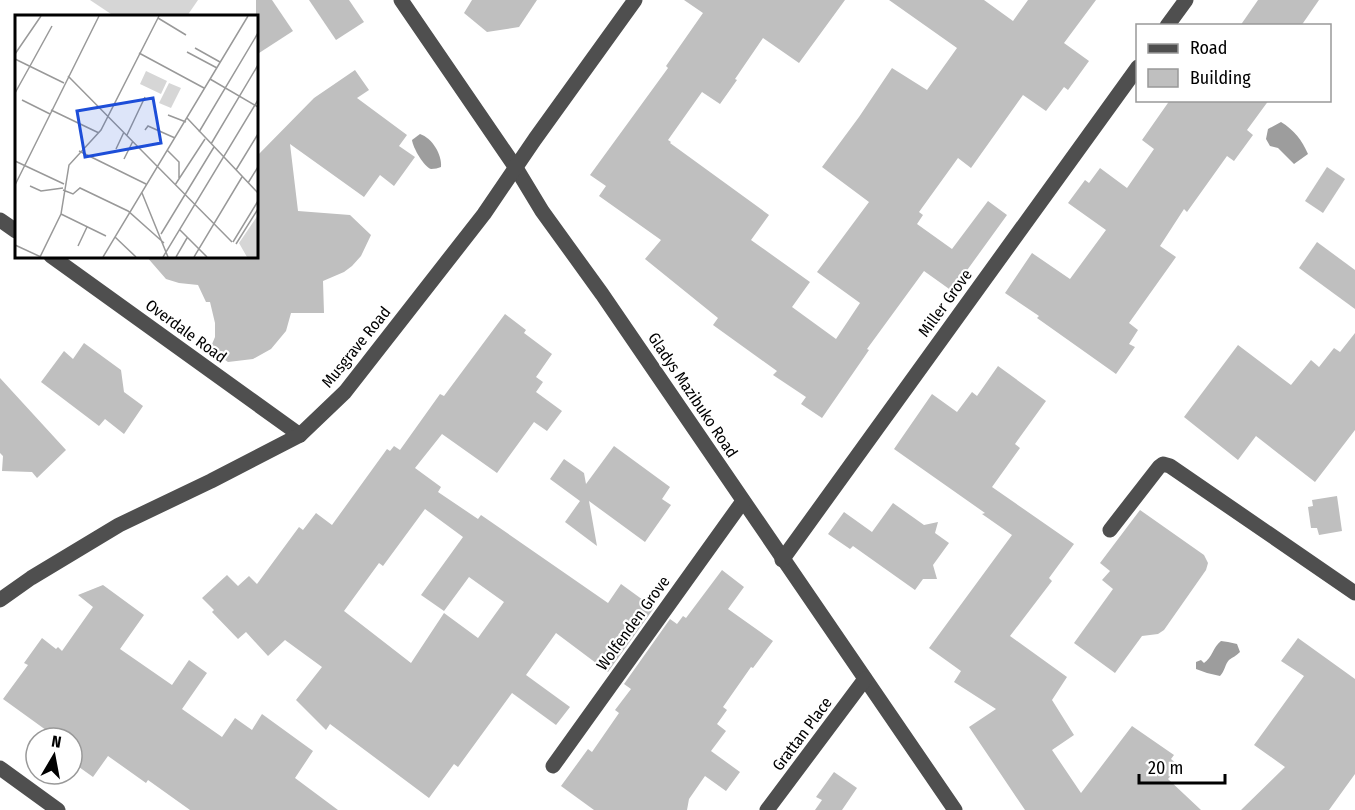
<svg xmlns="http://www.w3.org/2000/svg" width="1355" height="810" font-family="'Fira Sans Condensed',sans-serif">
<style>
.green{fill:#d6d6d6}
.water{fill:#9d9d9d}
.building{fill:#bfbfbf;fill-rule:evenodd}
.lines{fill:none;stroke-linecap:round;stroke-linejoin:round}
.minor{stroke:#4f4f4f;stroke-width:15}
.labels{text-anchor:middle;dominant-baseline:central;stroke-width:4.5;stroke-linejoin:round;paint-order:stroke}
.street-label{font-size:16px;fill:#000;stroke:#fff}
.inset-road{fill:none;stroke:#999;stroke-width:1.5}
.view{fill:#1d4ed8;fill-opacity:0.15;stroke:#1d4ed8;stroke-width:3}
.inset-edge{fill:none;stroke:#000;stroke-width:3}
</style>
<rect width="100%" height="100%" fill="#fff"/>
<polygon class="green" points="90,0 198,0 187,16 114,16"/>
<g class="water">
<path d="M1281,122C1294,130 1302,140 1308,154L1294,164L1278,148L1270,146L1266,139L1268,129Z"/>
<path d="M420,134C432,138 442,154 441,167C438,168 435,169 431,169C424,167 413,148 412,140Z"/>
<path d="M1221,641L1228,642L1237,644L1240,652C1236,656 1233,657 1229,660C1225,664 1225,671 1220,676L1207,673L1196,669V662L1201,660L1204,663C1212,658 1213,647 1221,641Z"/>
</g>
<g class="building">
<polygon points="256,0 272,0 293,31 256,55"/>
<polygon points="309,0 349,0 364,22 336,40"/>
<polygon points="472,0 537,0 519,27 487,32 464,13"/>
<polygon points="684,0 845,0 799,63 763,38 735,79 737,80 720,104 702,92 668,140 671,142 670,143 769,215 751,240 810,282 792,307 836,339 860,303 817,272 869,202 822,167 859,117 892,68 927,90 957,48 889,0 984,0 1013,21 1028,0 1096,0 1064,43 1089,61 1068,90 1064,87 1046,111 1023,95 971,168 958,158 919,212 923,215 917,224 952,249 988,201 1007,215 952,291 924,271 867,349 869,350 822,418 801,404 806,397 773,375 777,371 713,325 718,318 645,259 661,240 599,196 606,186 590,175 668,68 666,66 703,13"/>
<polygon points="1258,0 1319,0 1301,26 1240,26"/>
<polygon points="355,70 369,90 357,98 407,135 399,146 415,157 394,186 380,175 364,197 290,144 298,211 350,215 371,235 361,256 352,266 344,272 323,281 324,313 291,313 286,331 271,349 253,359 228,362 210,349 215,337 215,323 210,302 206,302 198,285 179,283 166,279 146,256 256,256 256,157 314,98"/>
<polygon points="1170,100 1269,100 1247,130 1253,135 1234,161 1227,156 1187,212 1184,209 1160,246 1176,257 1129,323 1138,330 1129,344 1135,347 1116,374 1037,318 1039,316 1005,293 1032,253 1070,279 1106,230 1068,203 1085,180 1089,183 1100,168 1127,188 1154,149 1142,140"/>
<polygon points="1327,167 1345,179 1323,213 1305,201"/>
<polygon points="1317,242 1355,270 1355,309 1299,268"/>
<path d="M505,314L526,330L524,333L552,354L536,377L543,382L536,392L562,411L547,431L534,422L497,473L442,434L415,468L441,487L438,492L478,519L481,515L608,603L621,584L654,608L608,672L556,633L526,675L570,707L556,725L512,693L458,767L454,764L429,798L330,724L326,730L296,700L322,667L285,640L268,656L246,632L238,639L212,612L214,610L202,598L227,575L238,586L249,576L257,584L299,527L303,530L316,513L332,525L387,449L390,451L394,446L400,450L440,394L444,396ZM425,509L463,537L421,595L444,611L469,577L504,602L478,638L444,613L411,663L344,611L379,563L383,566Z"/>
<polygon points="1355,333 1355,430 1315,482 1256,436 1238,460 1184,417 1238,345 1291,385 1311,360 1319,367 1334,348 1340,352"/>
<polygon points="84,343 121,370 124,392 143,406 124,434 105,419 99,426 41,382 64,351 73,359"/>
<polygon points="998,366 1046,401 1015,444 1020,448 992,487 1074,544 1049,578 1052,581 1010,636 1067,677 1052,700 1074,735 1052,750 1081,793 1132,726 1174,755 1171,759 1179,766 1168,779 1201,810 1025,810 969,727 996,709 954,682 961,671 929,648 1012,535 982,514 985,513 894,449 932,394 957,412 972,392 977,396"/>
<polygon points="0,378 66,450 37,478 32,472 2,471 3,456 0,453"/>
<polygon points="614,446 670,487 662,499 671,505 645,542 589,501 597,546 565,522 580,501 550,479 564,459 584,473 586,484"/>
<polygon points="1337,496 1342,531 1319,535 1317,528 1311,528 1308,507 1313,506 1312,500"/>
<polygon points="893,503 924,525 938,522 935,533 949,543 933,565 937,579 923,579 915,590 853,546 850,549 828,534 844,512 872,532"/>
<polygon points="1140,510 1204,555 1208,563 1206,570 1164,630 1158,634 1142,636 1115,673 1074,643 1113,589 1102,580 1110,571 1100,563"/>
<polygon points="722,570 744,587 728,609 773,641 753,668 751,667 723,707 727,710 717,724 726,731 711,751 740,772 726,791 705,776 689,799 687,810 594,810 561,786 588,749 592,752 619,713 615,710 631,689 624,684 670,619 677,624 683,616 686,618"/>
<polygon points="103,585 144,615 120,649 172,685 189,660 207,673 182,709 222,737 235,718 252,730 262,714 313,751 295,778 338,810 190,810 148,780 146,783 108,756 93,777 72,762 72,738 57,738 3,699 28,665 24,663 42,638 56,649 58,647 62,651 93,607 78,595"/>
<polygon points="1298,638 1355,679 1355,774 1329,810 1241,810 1285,767 1254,745 1304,676 1281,661"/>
<polygon points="834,772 857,788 842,810 815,810 822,800 816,797"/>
</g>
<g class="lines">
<g class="minor">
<polyline points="401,0 516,168 542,211 602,294 955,810"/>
<polyline points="1167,26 1186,0"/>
<polyline points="0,220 16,231"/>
<polyline points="51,256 300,435"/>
<polyline points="1110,530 1159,467 1163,464 1170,466 1355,593"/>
<polyline points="782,560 1138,67"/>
<polyline points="0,600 31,578 119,525 211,481 300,435 345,392 484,214 535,139 635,0"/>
<polyline points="553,766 743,501"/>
<polyline points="0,768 58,810"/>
<polyline points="767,810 865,679"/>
</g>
</g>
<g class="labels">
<g class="street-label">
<text transform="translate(945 303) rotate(-54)">Miller Grove</text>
<text transform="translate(186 331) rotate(36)">Overdale Road</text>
<text transform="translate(356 347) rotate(-51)">Musgrave Road</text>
<text transform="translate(693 395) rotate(56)">Gladys Mazibuko Road</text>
<text transform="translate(633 623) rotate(-54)">Wolfenden Grove</text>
<text transform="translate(802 734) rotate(-53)">Grattan Place</text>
</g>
</g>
<g transform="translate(15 15)">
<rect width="243" height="243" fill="#fff"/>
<path d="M131,56L152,66L146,79L125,69ZM154,68L166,73L156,93L144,88ZM243,200V242H232L224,228Z" fill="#d6d6d6"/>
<path class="inset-road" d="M143,3L171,20M180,33L205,47M172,37L202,53M124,38L189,73M0,39L26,1M0,44L49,68M15,51L37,11M53,61L217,227M195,64L243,92M0,78L15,51M7,85L35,99M36,95L84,118M153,100L171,107M172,103L243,178M130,115L133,111L160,123M184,117L243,18M112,120L130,82M196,129L243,50M101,134L109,117M152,135L164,147V163M64,136L131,169M109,144L118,126M0,146L49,169M221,155L243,119M233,168L243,152M0,170L84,1M160,170L190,124M15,171L26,176L48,173M48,175L58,179L65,173L113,196L149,228M127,178L153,242M46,199L91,221M165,215L192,242M146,219L199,132M100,222L121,242M218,227L243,186M221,229L243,194M0,230L26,242M63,231L72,212M25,242L46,199L54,150L86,115L144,1M88,242L233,1M148,242L243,85M161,242L172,223M179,242L227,162"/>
<path class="view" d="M138,83L146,128L70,142L62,96Z"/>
<rect width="243" height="243" class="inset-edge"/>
</g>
<rect x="1136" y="24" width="195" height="78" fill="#ffffff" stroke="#999999" stroke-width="1.5"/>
<rect x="1148" y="44" width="30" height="9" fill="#4f4f4f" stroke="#999999" stroke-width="1.5"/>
<text x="1190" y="54" font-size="18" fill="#000000">Road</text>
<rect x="1148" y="69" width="30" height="18" fill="#bfbfbf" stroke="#999999" stroke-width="1.5"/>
<text x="1190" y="84" font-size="18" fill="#000000">Building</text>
<g transform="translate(54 756) rotate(10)"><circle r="28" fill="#ffffff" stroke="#999999" stroke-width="1.5"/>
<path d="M0-4.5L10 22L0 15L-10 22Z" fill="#000000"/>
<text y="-9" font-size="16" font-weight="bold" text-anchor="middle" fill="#000000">N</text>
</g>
<path d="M1139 774v9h86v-9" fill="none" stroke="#000000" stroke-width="3"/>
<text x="1148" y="774" font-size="18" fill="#000000" stroke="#ffffff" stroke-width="4.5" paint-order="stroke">20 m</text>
</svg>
